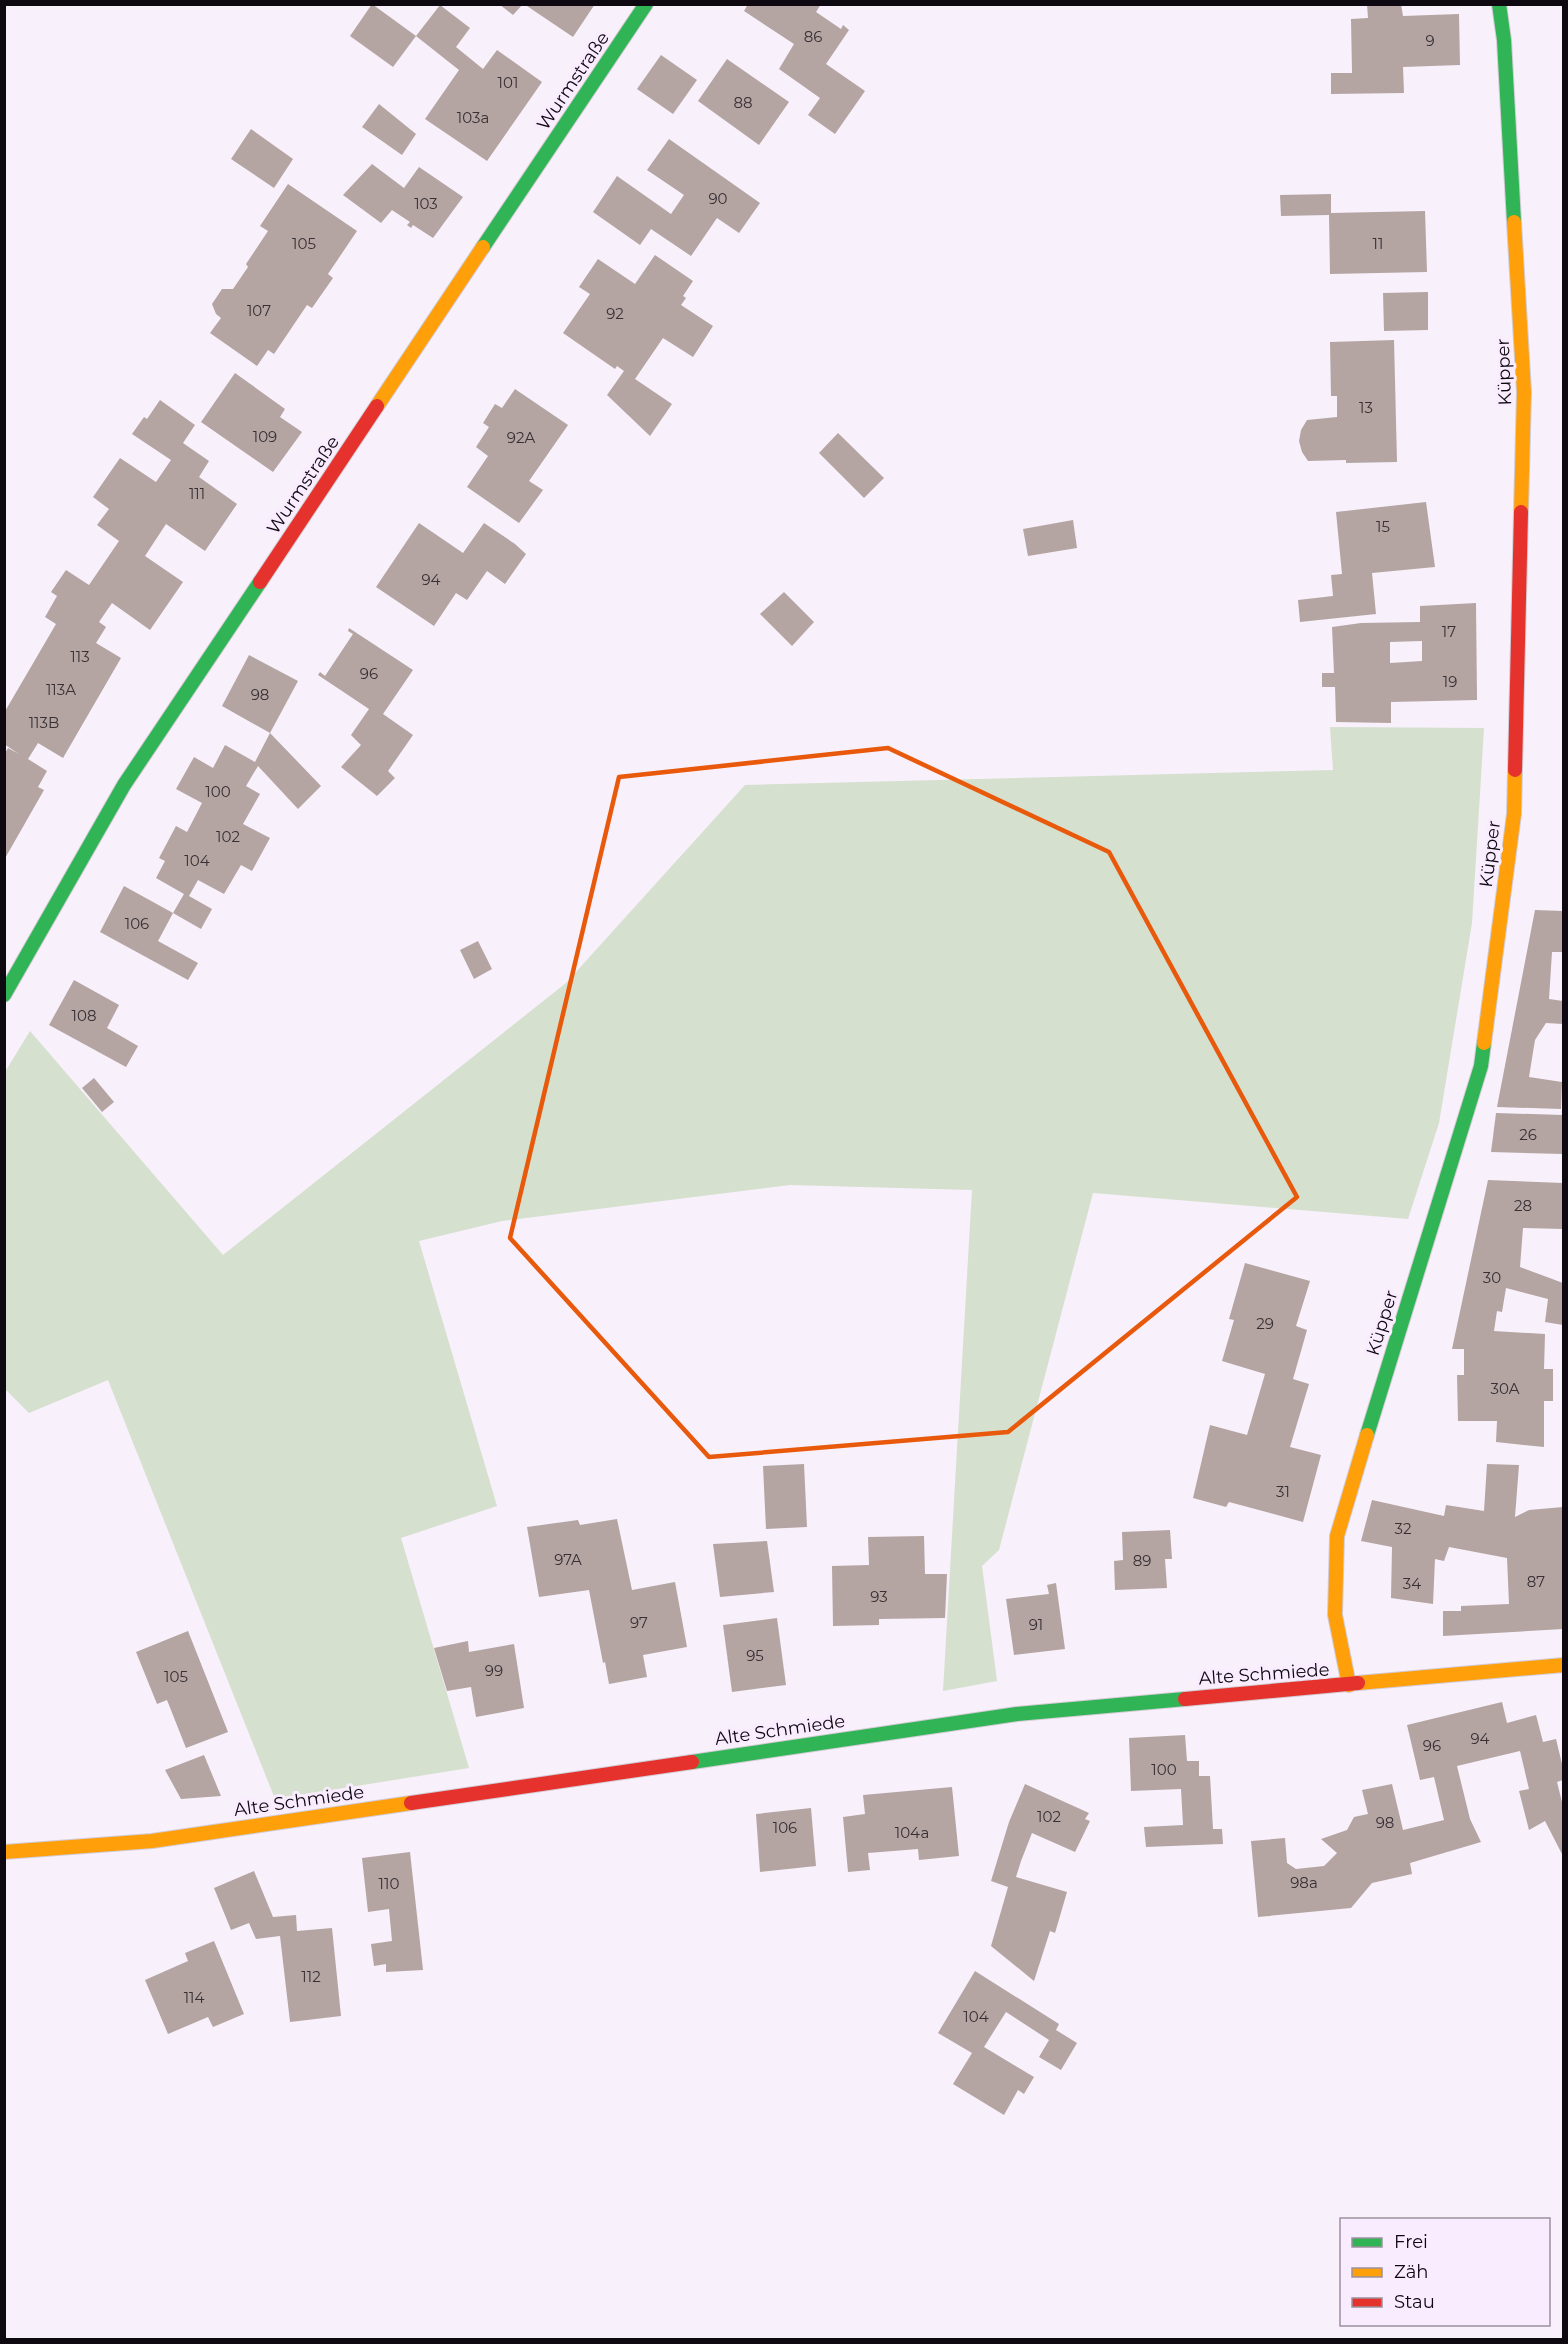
<svg xmlns="http://www.w3.org/2000/svg" width="1568" height="2344" font-family="Montserrat,sans-serif">
<style>
.green{fill:#d5e0ce}
.building{fill:#b4a5a3;fill-rule:evenodd}
.lines{fill:none;stroke-linecap:round;stroke-linejoin:round}
.fast-casing{stroke:#d2ccd5;stroke-width:16}
.slow-casing{stroke:#d2ccd5;stroke-width:16}
.jam-casing{stroke:#d2ccd5;stroke-width:16}
.fast{stroke:#30b455;stroke-width:14}
.slow{stroke:#ff9f0a;stroke-width:14}
.jam{stroke:#e5322d;stroke-width:14}
.marked{fill:none;stroke:#e8590c;stroke-width:4.5;stroke-linejoin:round}
.labels{text-anchor:middle;dominant-baseline:central;stroke-width:6;stroke-linejoin:round;paint-order:stroke}
.number-label{font-size:15px;fill:#383035}
.street-label{font-size:18px;fill:#0e0910;stroke:#f9ecff}
</style>
<rect width="100%" height="100%" fill="#f8f0fb"/>
<polygon class="green" points="1330,727 1484,728 1472,923 1439,1123 1408,1219 1093,1193 999,1550 982,1566 997,1681 943,1691 972,1190 790,1185 502,1221 419,1241 497,1506 401,1538 469,1768 275,1799 108,1380 29,1413 5,1389 5,1072 30,1031 223,1255 566,983 745,785 1333,770"/>
<g class="building">
<polygon points="372,4 416,36 393,67 350,36"/>
<polygon points="499,4 523,4 513,15"/>
<polygon points="524,4 595,4 573,37"/>
<polygon points="748,4 821,4 816,12 841,29 843,25 849,30 826,64 865,91 835,134 808,115 820,98 779,69 794,44 744,11"/>
<polygon points="1367,4 1401,4 1403,16 1459,14 1460,65 1403,67 1404,93 1331,94 1331,73 1352,73 1351,19 1368,18"/>
<polygon points="440,5 470,28 456,47 483,69 497,50 542,82 487,161 425,119 459,70 416,36"/>
<polygon points="661,55 697,80 673,114 637,89"/>
<polygon points="727,59 789,102 759,145 698,101"/>
<polygon points="379,104 416,134 402,155 362,127"/>
<polygon points="251,129 293,159 274,188 231,159"/>
<polygon points="669,139 760,203 739,233 717,218 691,256 651,229 640,245 593,212 617,176 671,214 684,195 647,170"/>
<polygon points="372,164 404,188 419,167 463,197 433,238 413,225 411,228 407,225 410,222 392,210 381,223 343,195"/>
<polygon points="288,184 357,231 328,274 333,278 312,308 307,305 274,354 268,350 257,366 210,333 221,318 216,314 212,304 222,289 233,289 248,267 246,264 268,231 260,226"/>
<polygon points="1331,194 1331,213 1425,211 1427,272 1330,274 1329,215 1281,216 1280,195"/>
<polygon points="655,255 693,281 683,296 686,298 681,305 713,326 693,357 663,338 635,379 672,404 650,436 607,395 624,371 617,366 615,369 563,333 590,294 579,287 598,259 635,284"/>
<polygon points="1428,292 1428,330 1384,331 1383,293"/>
<polygon points="1394,340 1397,462 1346,463 1346,460 1308,461 1302,452 1299,441 1301,430 1307,420 1337,417 1337,396 1331,396 1330,342"/>
<polygon points="235,373 285,409 280,417 302,432 273,472 201,422"/>
<polygon points="515,389 568,425 529,481 543,490 519,523 467,487 488,456 476,447 489,427 483,423 495,404 502,408"/>
<polygon points="160,400 195,425 183,443 209,461 199,477 237,504 205,551 166,524 145,556 183,582 150,630 112,603 99,622 106,627 96,643 121,658 63,758 38,743 28,759 47,771 38,787 44,790 4,860 4,755 8,748 19,754 4,744 4,713 56,624 45,617 57,596 51,592 66,570 89,585 119,541 97,525 109,509 93,497 120,458 156,482 171,460 132,434 144,417 147,419"/>
<polygon points="838,433 884,478 864,498 819,453"/>
<polygon points="1426,502 1435,567 1372,573 1376,614 1300,622 1298,600 1333,596 1331,575 1342,574 1336,512"/>
<polygon points="1073,520 1077,548 1028,556 1023,529"/>
<polygon points="419,523 463,553 484,523 515,544 526,554 505,584 487,571 467,600 456,593 434,626 376,587"/>
<polygon points="784,592 814,622 792,646 760,614"/>
<path d="M1476,603L1477,700L1391,702V723L1336,722L1335,687H1322V673H1334L1332,627L1361,623L1420,622V606ZM1422,641V661L1390,663V642Z"/>
<polygon points="349,628 413,670 383,714 413,735 388,771 395,778 377,796 341,767 361,745 351,735 369,709 318,675 320,672 325,676 353,634 348,631"/>
<polygon points="249,655 298,681 270,733 222,706"/>
<polygon points="270,733 321,786 298,809 258,766 246,786 260,794 243,824 270,838 252,871 241,865 224,894 198,880 189,896 212,909 201,929 173,913 184,894 156,878 165,861 159,858 176,826 187,832 202,803 176,789 194,757 213,768 225,745 255,762"/>
<polygon points="124,886 173,913 158,941 198,963 188,980 100,932"/>
<polygon points="1535,910 1563,911 1563,952 1552,952 1549,999 1563,1001 1563,1024 1546,1023 1535,1040 1529,1077 1562,1082 1561,1109 1497,1107"/>
<polygon points="478,941 492,969 474,979 460,950"/>
<polygon points="74,980 119,1005 107,1028 138,1046 126,1067 49,1025"/>
<polygon points="94,1078 114,1102 102,1112 82,1088"/>
<polygon points="1496,1113 1563,1115 1563,1154 1491,1152"/>
<polygon points="1488,1180 1563,1183 1563,1229 1523,1228 1520,1267 1563,1283 1563,1325 1545,1322 1548,1299 1506,1288 1502,1312 1497,1311 1494,1331 1545,1334 1544,1369 1553,1369 1553,1401 1544,1401 1544,1447 1496,1442 1497,1421 1458,1421 1457,1375 1464,1375 1464,1349 1452,1349"/>
<polygon points="1245,1263 1310,1281 1296,1326 1307,1330 1293,1379 1309,1384 1290,1447 1321,1455 1303,1522 1229,1502 1226,1507 1193,1498 1210,1425 1247,1435 1265,1374 1222,1361 1234,1320 1229,1319"/>
<polygon points="804,1464 807,1527 766,1529 763,1466"/>
<polygon points="1487,1464 1519,1465 1515,1517 1529,1510 1563,1507 1563,1629 1443,1636 1443,1611 1461,1611 1461,1606 1509,1604 1507,1558 1449,1547 1444,1561 1435,1559 1433,1604 1391,1598 1392,1547 1361,1541 1372,1500 1444,1516 1446,1505 1484,1511"/>
<polygon points="617,1519 632,1590 675,1582 687,1647 643,1655 647,1677 609,1684 605,1662 603,1663 589,1590 539,1597 527,1527 578,1520 580,1525"/>
<polygon points="1170,1530 1172,1559 1165,1559 1167,1588 1115,1590 1114,1561 1123,1560 1122,1532"/>
<polygon points="924,1536 925,1574 947,1574 945,1618 879,1619 879,1625 833,1626 832,1566 869,1565 868,1537"/>
<polygon points="767,1541 774,1592 720,1597 713,1544"/>
<polygon points="1056,1583 1065,1649 1014,1655 1006,1599 1049,1594 1047,1585"/>
<polygon points="777,1618 786,1685 732,1692 723,1625"/>
<polygon points="188,1631 228,1732 186,1748 167,1700 157,1704 136,1652"/>
<polygon points="468,1641 469,1652 514,1644 524,1708 476,1717 471,1687 447,1691 434,1648"/>
<polygon points="1502,1702 1507,1723 1536,1715 1543,1742 1556,1739 1563,1768 1563,1780 1557,1782 1563,1806 1563,1856 1545,1821 1529,1830 1519,1791 1529,1789 1520,1751 1457,1766 1470,1819 1481,1842 1410,1863 1412,1874 1372,1883 1351,1908 1258,1917 1251,1841 1285,1838 1287,1863 1296,1869 1324,1866 1337,1853 1321,1839 1347,1830 1354,1817 1368,1814 1362,1790 1392,1784 1403,1830 1444,1820 1434,1777 1420,1780 1407,1725"/>
<polygon points="1185,1735 1187,1761 1199,1761 1199,1776 1210,1776 1213,1829 1222,1829 1223,1844 1146,1847 1144,1827 1183,1825 1181,1789 1131,1791 1129,1738"/>
<polygon points="204,1755 221,1796 181,1799 165,1770"/>
<polygon points="1025,1784 1089,1813 1085,1819 1090,1821 1075,1852 1032,1833 1021,1861 1016,1877 1067,1892 1055,1933 1050,1931 1034,1981 991,1946 1008,1887 991,1881 1009,1822"/>
<polygon points="952,1787 959,1856 919,1860 918,1849 868,1853 870,1870 848,1872 843,1817 865,1814 863,1795"/>
<polygon points="811,1808 816,1866 760,1872 756,1814"/>
<polygon points="410,1852 423,1970 386,1972 386,1964 374,1966 371,1944 392,1941 389,1909 368,1912 362,1858"/>
<polygon points="254,1871 273,1917 296,1915 297,1931 332,1928 341,2016 290,2022 280,1936 256,1939 249,1923 231,1930 214,1888"/>
<polygon points="214,1941 244,2014 213,2027 208,2017 168,2034 145,1980 188,1961 185,1953"/>
<polygon points="975,1971 1059,2024 1056,2030 1077,2043 1061,2070 1039,2057 1049,2040 1006,2012 984,2047 1034,2077 1024,2094 1018,2090 1004,2115 953,2084 972,2053 938,2033"/>
</g>
<g class="lines">
<g class="fast-casing">
<g id="fast">
<polyline points="1499,4 1504,40 1514,222"/>
<polyline points="483,247 646,4"/>
<polyline points="4,995 124,785 260,582"/>
<polyline points="1367,1435 1481,1066 1484,1043"/>
<polyline points="692,1762 1017,1714 1185,1699"/>
</g>
</g>
<g class="slow-casing">
<g id="slow">
<polyline points="1514,222 1524,392 1521,512"/>
<polyline points="377,406 483,247"/>
<polyline points="1484,1043 1514,814 1515,770"/>
<polyline points="1358,1683 1564,1665"/>
<polyline points="1349,1685 1335,1615 1337,1536 1367,1435"/>
<polyline points="4,1852 152,1841 411,1803"/>
</g>
</g>
<g class="jam-casing">
<g id="jam">
<polyline points="260,582 377,406"/>
<polyline points="1515,770 1521,512"/>
<polyline points="1185,1699 1358,1683"/>
<polyline points="411,1803 692,1762"/>
</g>
</g>
<use href="#fast" class="fast"/>
<use href="#slow" class="slow"/>
<use href="#jam" class="jam"/>
</g>
<path class="marked" d="M888,748L1109,852L1297,1197L1008,1432L709,1457L510,1238L619,777Z"/>
<g class="labels">
<g class="number-label">
<text x="813" y="36">86</text>
<text x="1430" y="40">9</text>
<text x="508" y="82">101</text>
<text x="743" y="102">88</text>
<text x="473" y="117">103a</text>
<text x="718" y="198">90</text>
<text x="426" y="203">103</text>
<text x="304" y="243">105</text>
<text x="1378" y="243">11</text>
<text x="259" y="310">107</text>
<text x="615" y="313">92</text>
<text x="1366" y="407">13</text>
<text x="265" y="436">109</text>
<text x="521" y="437">92A</text>
<text x="197" y="493">111</text>
<text x="1383" y="526">15</text>
<text x="431" y="579">94</text>
<text x="1449" y="631">17</text>
<text x="80" y="656">113</text>
<text x="369" y="673">96</text>
<text x="1450" y="681">19</text>
<text x="61" y="689">113A</text>
<text x="260" y="694">98</text>
<text x="44" y="722">113B</text>
<text x="218" y="791">100</text>
<text x="228" y="836">102</text>
<text x="197" y="860">104</text>
<text x="137" y="923">106</text>
<text x="84" y="1015">108</text>
<text x="1528" y="1134">26</text>
<text x="1523" y="1205">28</text>
<text x="1492" y="1277">30</text>
<text x="1265" y="1323">29</text>
<text x="1505" y="1388">30A</text>
<text x="1283" y="1491">31</text>
<text x="1403" y="1528">32</text>
<text x="568" y="1559">97A</text>
<text x="1142" y="1560">89</text>
<text x="1536" y="1581">87</text>
<text x="1412" y="1583">34</text>
<text x="879" y="1596">93</text>
<text x="639" y="1622">97</text>
<text x="1036" y="1624">91</text>
<text x="755" y="1655">95</text>
<text x="494" y="1670">99</text>
<text x="176" y="1676">105</text>
<text x="1480" y="1738">94</text>
<text x="1432" y="1745">96</text>
<text x="1164" y="1769">100</text>
<text x="1049" y="1816">102</text>
<text x="1385" y="1822">98</text>
<text x="785" y="1827">106</text>
<text x="912" y="1832">104a</text>
<text x="1304" y="1882">98a</text>
<text x="389" y="1883">110</text>
<text x="311" y="1976">112</text>
<text x="194" y="1997">114</text>
<text x="976" y="2016">104</text>
</g>
<g class="street-label">
<text transform="translate(573 81) rotate(-56)">Wurmstraße</text>
<text transform="translate(1504 372) rotate(-92)">Küpper</text>
<text transform="translate(303 485) rotate(-56)">Wurmstraße</text>
<text transform="translate(1490 854) rotate(-83)">Küpper</text>
<text transform="translate(1382 1323) rotate(-73)">Küpper</text>
<text transform="translate(1264 1674) rotate(-4)">Alte Schmiede</text>
<text transform="translate(780 1730) rotate(-8)">Alte Schmiede</text>
<text transform="translate(299 1801) rotate(-8)">Alte Schmiede</text>
</g>
</g>
<rect width="1568" height="2344" fill="none" stroke="#0e0910" stroke-width="12"/>
<rect x="1340" y="2218" width="210" height="108" fill="#f9ecff" stroke="#9b919f" stroke-width="1.5"/>
<rect x="1352" y="2238" width="30" height="9" fill="#30b455" stroke="#9b919f" stroke-width="1.5"/>
<text x="1394" y="2248" font-size="18" fill="#0e0910">Frei</text>
<rect x="1352" y="2268" width="30" height="9" fill="#ff9f0a" stroke="#9b919f" stroke-width="1.5"/>
<text x="1394" y="2278" font-size="18" fill="#0e0910">Zäh</text>
<rect x="1352" y="2298" width="30" height="9" fill="#e5322d" stroke="#9b919f" stroke-width="1.5"/>
<text x="1394" y="2308" font-size="18" fill="#0e0910">Stau</text>
</svg>
